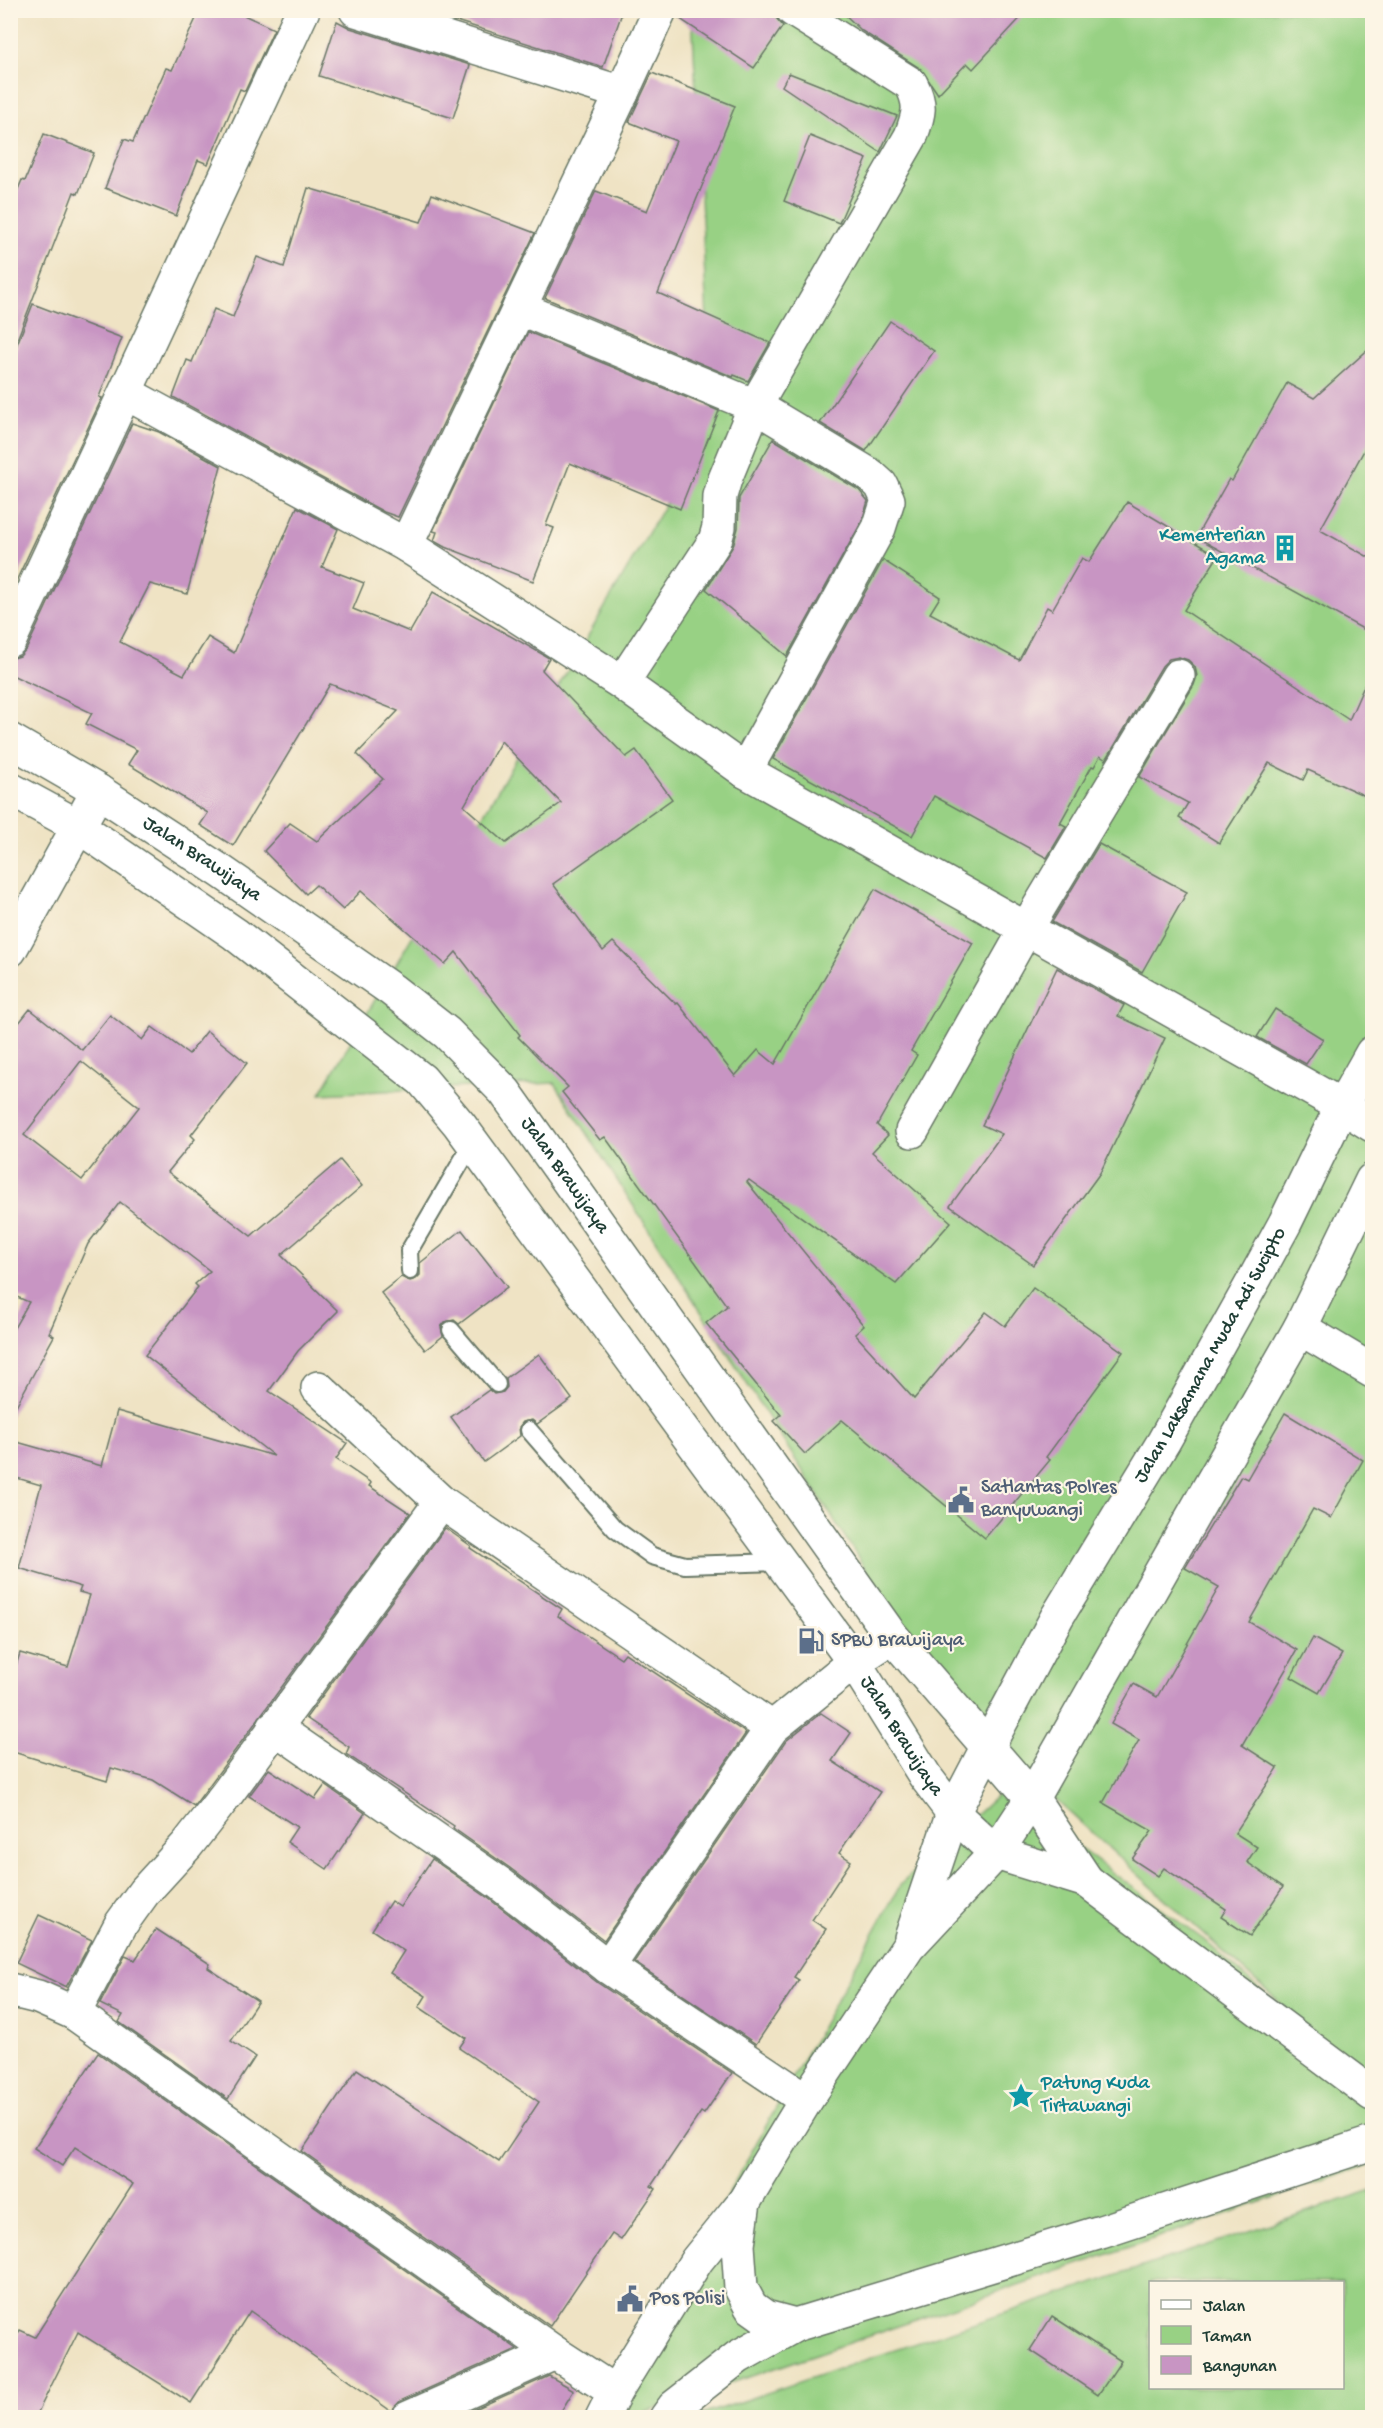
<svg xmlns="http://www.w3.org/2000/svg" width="1383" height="2428" font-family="'Gochi Hand',sans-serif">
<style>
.green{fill:#98d184;stroke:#5c875c;stroke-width:1.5;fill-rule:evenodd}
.building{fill:#c895c3;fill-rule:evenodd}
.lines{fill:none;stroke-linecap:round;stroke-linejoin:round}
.lane-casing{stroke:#687766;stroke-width:20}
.street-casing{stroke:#687766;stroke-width:36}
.secondary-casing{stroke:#687766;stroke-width:36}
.highway-casing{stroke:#687766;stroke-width:36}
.lane{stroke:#fff;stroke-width:16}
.street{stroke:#fff;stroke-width:33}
.secondary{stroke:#fff;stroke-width:33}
.highway{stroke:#fff;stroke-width:33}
.labels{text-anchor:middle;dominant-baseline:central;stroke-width:4.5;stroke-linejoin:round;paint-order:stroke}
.culture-label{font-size:20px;fill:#0d838f;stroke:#fcf5e5;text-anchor:end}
.street-label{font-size:20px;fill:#1f3d34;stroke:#fcf5e5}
.service-label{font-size:20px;fill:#4e5e75;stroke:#fcf5e5;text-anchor:start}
</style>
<rect width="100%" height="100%" fill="#fcf5e5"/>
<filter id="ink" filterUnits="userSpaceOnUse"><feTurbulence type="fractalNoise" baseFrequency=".0167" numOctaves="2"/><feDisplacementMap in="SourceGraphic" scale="12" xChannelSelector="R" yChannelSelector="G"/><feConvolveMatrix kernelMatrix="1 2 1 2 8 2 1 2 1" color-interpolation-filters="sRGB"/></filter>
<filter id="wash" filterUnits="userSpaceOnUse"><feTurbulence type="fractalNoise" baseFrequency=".008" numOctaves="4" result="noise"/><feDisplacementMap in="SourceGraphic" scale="24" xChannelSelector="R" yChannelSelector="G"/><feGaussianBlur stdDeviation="1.35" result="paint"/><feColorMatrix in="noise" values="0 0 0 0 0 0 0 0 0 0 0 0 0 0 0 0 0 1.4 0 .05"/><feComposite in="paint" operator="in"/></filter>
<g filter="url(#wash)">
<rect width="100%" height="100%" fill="#efe3c4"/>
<g class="green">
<polygon points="692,11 1372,11 1372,2086 954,1708 555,1083 320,1094 712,424"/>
<polygon points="1002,1791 1204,1940 1366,2085 1372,2106 1372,2164 632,2417 603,2418 901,1884"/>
<path d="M1372,2190V2417H695ZM1150,2282H1342V2388H1150Z"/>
</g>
<g id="blocks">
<g class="building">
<polygon points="200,10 233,10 274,29 245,91 240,89 208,164 198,160 176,216 105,188 124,139 133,142 166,68 172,70"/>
<polygon points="421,10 623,10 603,67"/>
<polygon points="678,10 774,10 777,19 783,26 754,68 677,17"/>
<polygon points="840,10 1028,10 973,69 967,63 938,94 921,69 862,31"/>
<polygon points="337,21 350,28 470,65 453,118 319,76"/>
<polygon points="652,73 735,106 658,293 770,343 748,381 734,375 733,377 545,298 596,191 647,211 676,141 629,122"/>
<polygon points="789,73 897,116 880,152 782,86"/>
<polygon points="44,134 94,153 78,194 74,192 13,350 10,350 10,208 22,180 25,181"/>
<polygon points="810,136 867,159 839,223 784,201"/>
<polygon points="308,188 421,222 432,194 535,233 398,517 384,512 173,397 187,360 192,362 214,309 233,317 257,257 284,267"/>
<polygon points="33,304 122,338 99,397 102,398 10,594 10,362"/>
<polygon points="890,321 934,351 866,451 820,423"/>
<polygon points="528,332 719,411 680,509 570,463 546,525 554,528 533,581 443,546 434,541 437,532 433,531"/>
<polygon points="1372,346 1372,436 1320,530 1372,559 1372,634 1196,537 1229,479 1232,481 1287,383 1314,398"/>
<path d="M132,423L159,432L221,466L187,594L150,584L120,642L184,675L208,637L234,653L297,507L338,529L322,567L364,583L353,609L410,632L433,592L549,658L542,670L626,757L636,750L672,799L553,884L603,951L613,942L676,1004L678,1003L735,1076L758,1050L775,1064L875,889L973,943L911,1051L917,1055L877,1125L888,1135L872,1152L951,1222L896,1284L749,1180L747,1182L864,1326L855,1334L914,1399L986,1312L1005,1326L1033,1288L1123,1352L1046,1457L1050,1460L985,1538L842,1420L805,1454L774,1421L781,1415L706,1323L727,1306L605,1137L600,1140L562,1092L568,1087L518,1037L520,1035L456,952L445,964L361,891L343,910L316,885L306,894L264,851L290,823L317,841L383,779L357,754L398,711L330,684L233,846L200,825L208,813L128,764L137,750L86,724L92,713L10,674V659L20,656L27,648ZM501,741L561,803L506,843L464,806Z"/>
<polygon points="773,439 859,490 868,501 862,521 787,656 706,589 733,546 738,528 739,498"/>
<polygon points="1127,502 1218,556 1184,610 1349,720 1372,668 1372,799 1308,770 1303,780 1269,763 1219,843 1179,818 1188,803 1139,777 1194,685 1197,676 1195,667 1188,660 1179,657 1169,659 1162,666 1106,760 1100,756 1094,767 1092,766 1060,823 1066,826 1047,858 934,796 912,836 773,759 883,560 940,597 930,613 1019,660 1047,607 1052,610 1082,558 1089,562"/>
<polygon points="1099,844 1187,892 1142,972 1052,922"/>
<polygon points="1057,968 1124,1005 1118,1016 1165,1038 1100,1173 1033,1265 950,1206 1002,1134 982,1125"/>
<path d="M30,1009L82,1050L110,1015L142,1040L152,1027L189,1054L207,1031L247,1063L191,1135L195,1139L168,1172L251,1236L340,1160L362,1186L281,1255L338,1311L298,1351L269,1391L347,1443L336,1459L371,1483L369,1486L410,1513L194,1806L153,1780L111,1768L107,1781L10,1751V1685L20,1653L68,1667L90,1595L79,1592L81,1587L19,1568L41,1485L10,1476V1440L102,1466L117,1411L274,1456L145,1355L198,1287L195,1284L210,1271L120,1202L88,1244L49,1333L54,1336L10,1417V1335L29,1302L10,1294V1034ZM81,1061L139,1107L82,1180L24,1135Z"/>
<polygon points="1275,1009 1323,1039 1306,1064 1257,1037"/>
<polygon points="462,1230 507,1287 459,1324 454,1320 445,1322 441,1327 443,1336 425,1350 381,1293 401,1277 410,1281 416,1279 420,1275 420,1263"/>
<polygon points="539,1354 572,1399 537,1424 532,1420 523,1422 519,1427 520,1436 484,1462 451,1417 489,1390 494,1394 503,1392 507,1387 506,1378"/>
<polygon points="1285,1413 1363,1460 1331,1518 1313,1509 1249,1622 1297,1650 1242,1745 1278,1768 1235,1833 1257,1847 1247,1862 1283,1887 1250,1936 1221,1917 1226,1909 1164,1868 1158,1876 1132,1859 1152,1831 1103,1803 1139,1740 1111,1724 1134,1684 1157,1697 1219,1587 1185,1568 1241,1476 1247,1479"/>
<polygon points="445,1528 471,1546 470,1548 562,1609 558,1616 621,1658 625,1653 746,1733 604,1940 510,1868 453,1828 454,1826 346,1754 349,1747 306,1718"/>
<polygon points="1313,1638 1342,1654 1319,1693 1291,1677"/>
<polygon points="821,1713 851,1733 832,1761 880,1792 839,1853 851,1861 812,1920 826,1929 794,1977 799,1980 756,2044 634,1962 786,1741"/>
<polygon points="269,1769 315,1799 325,1785 365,1813 327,1869 287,1842 297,1827 249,1796"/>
<polygon points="432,1859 488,1898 598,1983 732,2073 704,2114 701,2112 651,2186 656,2189 621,2240 612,2234 550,2326 302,2151 357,2069 499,2162 539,2102 459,2048 466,2038 419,2007 426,1996 390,1973 404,1951 372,1930 391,1901 400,1907"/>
<polygon points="39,1915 92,1940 66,1987 16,1963"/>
<polygon points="156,1929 210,1964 208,1968 258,2001 231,2041 255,2057 228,2099 119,2022 123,2015 100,2004 125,1956 135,1960"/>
<polygon points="98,2053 517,2349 400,2401 391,2411 250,2311 191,2403 78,2332 35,2418 10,2418 10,2348 20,2330 35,2337 133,2184 75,2147 62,2166 34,2148"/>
<polygon points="1052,2316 1121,2361 1098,2395 1030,2350"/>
<polygon points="549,2376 574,2390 557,2418 455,2418"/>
</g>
</g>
</g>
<g filter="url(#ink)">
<use href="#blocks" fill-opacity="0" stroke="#687766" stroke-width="1.5"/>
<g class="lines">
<g class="lane-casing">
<g id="lane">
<polyline points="410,1271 409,1251 473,1142"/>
<polyline points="451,1330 497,1384"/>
<polyline points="529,1430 615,1529 652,1556 685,1565 780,1562"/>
</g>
</g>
<g class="street-casing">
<g id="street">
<polyline points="356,10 622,93"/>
<polyline points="519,308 755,406 870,475 881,485 888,500 879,528 745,771"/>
<polyline points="126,393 406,545 622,683 745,771 1342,1106 1372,1125"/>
<polyline points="406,545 622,93 660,10"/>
<polyline points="10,640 303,10"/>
<path d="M622,683L715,541L719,527L720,496L725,479L755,406L911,136C919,114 922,105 911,84L793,10"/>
<polyline points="10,950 98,791"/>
<polyline points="912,1131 1026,929 1178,676"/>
<polyline points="1300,1328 1372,1371"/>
<polyline points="318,1388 441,1502 772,1728 854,1662 892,1637"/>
<polyline points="274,1727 499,1883 608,1967 806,2100"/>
<polyline points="608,1967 772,1728"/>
<polyline points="10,1990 38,1997 74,2013 555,2353 615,2392"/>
<polyline points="74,2013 121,1924 144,1892 187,1845 226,1795 441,1502"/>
<polyline points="408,2418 555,2353"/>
</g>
</g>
<g class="secondary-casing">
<g id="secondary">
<path id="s1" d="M987,1748L1057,1617L1164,1441L1254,1280L1285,1223L1342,1106L1372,1053"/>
<polyline points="1032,1798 1300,1328 1372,1180"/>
</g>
</g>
<g class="highway-casing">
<g id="highway">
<path id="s2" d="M10,740L98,791L222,872L392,990L447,1033L505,1092L890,1634L1032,1798L1087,1881"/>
<path id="s3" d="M10,789L78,826L235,934L422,1080L459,1124L854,1662L925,1776L953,1813L996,1853L1087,1881L1372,2094"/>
<polyline points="911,1938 953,1813 987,1748"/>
<polyline points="795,2325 765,2317 751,2307 741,2288 738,2245 744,2202 806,2100 908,1947 996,1853 1032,1798"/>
<polyline points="602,2418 615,2392 697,2260 744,2202"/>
<polyline points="666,2418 674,2407 738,2357 795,2325 1101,2232 1372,2143"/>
</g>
</g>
<use href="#lane" class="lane"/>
<use href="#street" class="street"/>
<use href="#secondary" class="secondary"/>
<use href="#highway" class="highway"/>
</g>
</g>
<defs>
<g id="building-bare" transform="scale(2.07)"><path d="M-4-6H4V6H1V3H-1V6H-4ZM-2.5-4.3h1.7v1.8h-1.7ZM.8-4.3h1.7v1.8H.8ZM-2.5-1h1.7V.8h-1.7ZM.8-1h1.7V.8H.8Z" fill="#0f9aa8" stroke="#fcf5e5" stroke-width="2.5" paint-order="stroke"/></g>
<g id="civic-bare" transform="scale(2.07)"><path d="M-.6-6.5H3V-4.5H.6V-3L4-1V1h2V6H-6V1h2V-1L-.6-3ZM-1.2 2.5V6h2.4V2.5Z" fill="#5c6f8a" stroke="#fcf5e5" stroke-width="2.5" paint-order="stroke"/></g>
<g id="fuel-bare" transform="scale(2.07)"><path d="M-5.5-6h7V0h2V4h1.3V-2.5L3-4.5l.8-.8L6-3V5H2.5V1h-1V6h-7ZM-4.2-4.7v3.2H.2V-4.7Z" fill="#5c6f8a" stroke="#fcf5e5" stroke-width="2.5" paint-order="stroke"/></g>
<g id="sight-bare" transform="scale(2.07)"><path d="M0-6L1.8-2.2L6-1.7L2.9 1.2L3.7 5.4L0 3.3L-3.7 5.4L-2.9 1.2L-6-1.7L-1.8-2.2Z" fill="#0f9aa8" stroke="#fcf5e5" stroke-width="2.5" paint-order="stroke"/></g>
</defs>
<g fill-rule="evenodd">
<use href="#building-bare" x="1285" y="548"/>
<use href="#civic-bare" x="961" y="1500"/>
<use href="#fuel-bare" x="811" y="1641"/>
<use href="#sight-bare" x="1021" y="2096"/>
<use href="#civic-bare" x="630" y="2299"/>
</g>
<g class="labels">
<g class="culture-label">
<text x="1265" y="536">Kementerian<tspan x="1265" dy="23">Agama</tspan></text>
<text x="1041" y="2084" text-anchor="start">Patung Kuda<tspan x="1041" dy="23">Tirtawangi</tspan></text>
</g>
<g class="street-label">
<text stroke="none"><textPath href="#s2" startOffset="226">Jalan Brawijaya</textPath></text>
<text stroke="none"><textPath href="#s2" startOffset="712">Jalan Brawijaya</textPath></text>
<text stroke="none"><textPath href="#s1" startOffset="452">Jalan Laksamana Muda Adi Sucipto</textPath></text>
<text stroke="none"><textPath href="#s3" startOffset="1318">Jalan Brawijaya</textPath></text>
</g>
<g class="service-label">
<text x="981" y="1488">Satlantas Polres<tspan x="981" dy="23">Banyuwangi</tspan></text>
<text x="831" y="1641">SPBU Brawijaya</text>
<text x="650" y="2299">Pos Polisi</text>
</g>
</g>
<rect width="1383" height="2428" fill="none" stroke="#fcf5e5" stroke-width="36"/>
<rect x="1149" y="2281" width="195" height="108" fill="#fcf5e5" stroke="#a4ab9e" stroke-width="1.5"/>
<rect x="1161" y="2300" width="30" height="9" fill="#ffffff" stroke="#a4ab9e" stroke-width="1.5"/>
<text x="1203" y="2311" font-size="18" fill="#1f3d34">Jalan</text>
<rect x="1161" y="2326" width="30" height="18" fill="#98d184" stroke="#a4ab9e" stroke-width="1.5"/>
<text x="1203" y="2341" font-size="18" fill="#1f3d34">Taman</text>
<rect x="1161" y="2356" width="30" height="18" fill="#c895c3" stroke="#a4ab9e" stroke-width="1.5"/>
<text x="1203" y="2371" font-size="18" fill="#1f3d34">Bangunan</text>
</svg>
